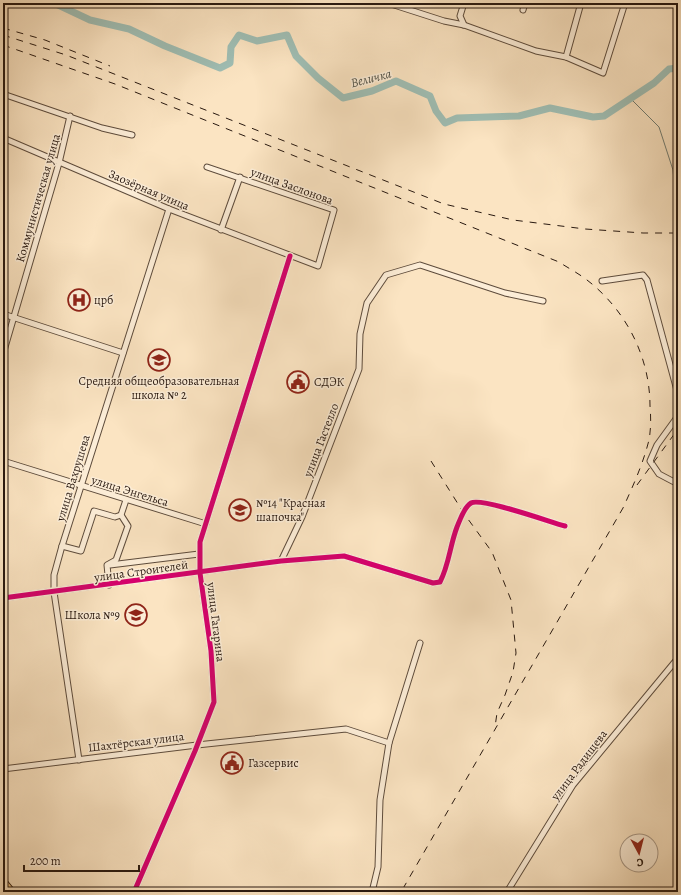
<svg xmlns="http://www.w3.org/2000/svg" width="681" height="895" font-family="Alegreya,serif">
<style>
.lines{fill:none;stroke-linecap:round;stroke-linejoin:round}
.stream{stroke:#707c72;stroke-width:1}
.river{stroke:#9fbeb4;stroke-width:7}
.minor-casing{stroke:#5e4c3c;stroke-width:7}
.major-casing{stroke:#291910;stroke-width:8}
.minor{stroke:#fcedd7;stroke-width:5}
.major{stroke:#eec281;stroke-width:6}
.rail{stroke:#291910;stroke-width:1;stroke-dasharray:7 7;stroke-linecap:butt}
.cycleway-casing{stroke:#fcedd7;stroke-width:8}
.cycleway{stroke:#d6006c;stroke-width:5}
.labels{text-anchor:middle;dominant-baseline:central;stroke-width:3;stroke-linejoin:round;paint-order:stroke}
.street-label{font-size:12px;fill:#291910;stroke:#fcedd7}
.poi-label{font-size:12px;fill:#291910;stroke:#fcedd7;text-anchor:start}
.water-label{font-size:13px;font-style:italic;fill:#525349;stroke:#fcedd7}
</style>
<rect width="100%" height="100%" fill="#fbe4c2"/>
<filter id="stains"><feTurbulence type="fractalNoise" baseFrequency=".005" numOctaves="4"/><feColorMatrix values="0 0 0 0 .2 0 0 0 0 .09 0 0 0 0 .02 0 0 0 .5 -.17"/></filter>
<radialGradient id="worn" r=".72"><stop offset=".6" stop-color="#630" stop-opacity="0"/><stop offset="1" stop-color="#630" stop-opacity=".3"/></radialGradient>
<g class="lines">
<polyline class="stream" points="631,99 659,127 673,170 678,220"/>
<polyline class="river" points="54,3 90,20 129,29 165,46 220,68 230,63 231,47 239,35 257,41 287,35 296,56 318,78 343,98 372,91 396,81 430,96 436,111 445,123 457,118 519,116 550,108 593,117 604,116 654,83 669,69 678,68"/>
<g class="minor-casing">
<g id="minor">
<polyline points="388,3 444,21 464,25 536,51 566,57 603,73 625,3"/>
<polyline points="523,10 525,3"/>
<polyline points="464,25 460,16 464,3"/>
<polyline points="566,57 581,3"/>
<polyline points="3,94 102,128 132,135"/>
<polyline points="3,138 169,209 318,266 334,210 207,167"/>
<polyline points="221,230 240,177"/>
<polyline points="602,281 643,275 647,280 678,394"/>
<polyline points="3,314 123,353"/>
<polyline points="3,354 59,163 70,116"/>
<polyline points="678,416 657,445 650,461 659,474 678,484"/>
<polyline points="3,461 206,524"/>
<polyline points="62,546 81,551 94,511 115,517 121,515"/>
<polyline points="281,561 302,517 359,369 360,334 367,303 386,275 420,265 505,293 543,301"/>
<polyline points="110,565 199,554"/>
<polyline points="109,585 107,565 116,560 128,526 121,515 126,500"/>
<path d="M3,598L281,561L344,556L433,583L440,582C449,565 450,545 457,527C460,520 464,507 471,503C481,497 550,522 565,526"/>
<polyline points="79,760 54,592 54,575 62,546 169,209"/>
<polyline points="3,769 197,745 346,729 389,743"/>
<polyline points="134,892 195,751 214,702 211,651 200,573 200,542 290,256"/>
<polyline points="372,892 378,867 380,800 389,743 420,643"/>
<polyline points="507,892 573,785 678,658"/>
</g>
</g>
<g class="major-casing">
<polyline id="major" points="3,881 12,892"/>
</g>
<use href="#minor" class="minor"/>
<use href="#major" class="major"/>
<g class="rail">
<polyline points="3,28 45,40 110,66"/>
<polyline points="3,35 66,55 444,204 513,220 585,229 643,233 678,233"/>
<path d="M3,45L115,84L559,262C568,268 578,273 587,280C626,310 650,357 650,406C651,417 651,429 649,440C643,464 633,486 623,508L401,892"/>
<polyline points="431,461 465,515 492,552 511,600 516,653 513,672 505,695 497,713 495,727"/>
<polyline points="637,485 678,429"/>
</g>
<g class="cycleway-casing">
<g id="cycleway">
<path d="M3,598L281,561L344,556L433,583L440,582C449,565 450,545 457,527C460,520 464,507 471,503C481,497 550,522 565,526"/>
<polyline points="134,892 195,751 214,702 211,651 200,573 200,542 290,256"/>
</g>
</g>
<use href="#cycleway" class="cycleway"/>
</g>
<defs>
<g id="hospital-ring" transform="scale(1.15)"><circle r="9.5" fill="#fcedd7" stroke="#8f2418" stroke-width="1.5"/><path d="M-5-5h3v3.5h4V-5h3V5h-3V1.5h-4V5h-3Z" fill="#8f2418"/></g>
<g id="school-ring" transform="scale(1.15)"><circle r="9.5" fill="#fcedd7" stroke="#8f2418" stroke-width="1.5"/><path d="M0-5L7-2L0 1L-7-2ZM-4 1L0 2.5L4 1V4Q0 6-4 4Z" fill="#8f2418"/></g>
<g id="civic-ring" transform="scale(1.15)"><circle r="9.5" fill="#fcedd7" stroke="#8f2418" stroke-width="1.5"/><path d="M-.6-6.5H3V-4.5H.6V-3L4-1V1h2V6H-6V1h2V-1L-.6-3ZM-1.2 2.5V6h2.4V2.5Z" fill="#8f2418"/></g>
</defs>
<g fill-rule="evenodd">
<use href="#hospital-ring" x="79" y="300"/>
<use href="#school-ring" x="159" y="360"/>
<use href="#civic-ring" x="298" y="382"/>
<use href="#school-ring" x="240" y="510"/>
<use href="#school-ring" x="136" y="615"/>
<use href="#civic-ring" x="232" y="763"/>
</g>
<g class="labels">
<g class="street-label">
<text transform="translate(292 186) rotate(20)">улица Заслонова</text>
<text transform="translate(149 190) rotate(23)">Заозёрная улица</text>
<text transform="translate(38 198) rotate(-74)">Коммунистическая улица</text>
<text transform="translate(321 440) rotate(-69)">улица Гастелло</text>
<text transform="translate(73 478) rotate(-73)">улица Вахрушева</text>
<text transform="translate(130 491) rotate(17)">улица Энгельса</text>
<text transform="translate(141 571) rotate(-8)">улица Строителей</text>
<text transform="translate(216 622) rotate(83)">улица Гагарина</text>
<text transform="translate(136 742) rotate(-7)">Шахтёрская улица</text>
<text transform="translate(579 765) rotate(-53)">улица Радищева</text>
</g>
<g class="poi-label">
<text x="94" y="300">црб</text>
<text x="159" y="381" text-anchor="middle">Средняя общеобразовательная<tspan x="159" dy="14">школа № 2</tspan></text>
<text x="314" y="382">СДЭК</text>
<text x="256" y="503">№14 "Красная<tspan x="256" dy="14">шапочка"</tspan></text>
<text x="120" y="615" text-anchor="end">Школа №9</text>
<text x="248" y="763">Газсервис</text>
</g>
<g class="water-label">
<text transform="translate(371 78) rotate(-14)">Величка</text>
</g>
</g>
<rect width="681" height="895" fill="none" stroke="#fbe4c2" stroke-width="16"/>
<rect x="4" y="4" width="673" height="887" fill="none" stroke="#291910" stroke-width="2"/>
<rect x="8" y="8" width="665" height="879" fill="none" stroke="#291910"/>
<g transform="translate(639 853) rotate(173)"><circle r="19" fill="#fcedd7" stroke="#a89887"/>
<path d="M0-3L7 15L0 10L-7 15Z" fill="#8f2418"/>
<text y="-6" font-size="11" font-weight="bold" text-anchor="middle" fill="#291910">С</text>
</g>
<path d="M24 865v6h115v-6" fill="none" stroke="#291910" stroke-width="2"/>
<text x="30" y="865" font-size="12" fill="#291910" stroke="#fcedd7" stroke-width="3" paint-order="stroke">200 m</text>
<rect width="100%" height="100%" filter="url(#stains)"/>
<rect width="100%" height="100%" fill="url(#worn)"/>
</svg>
